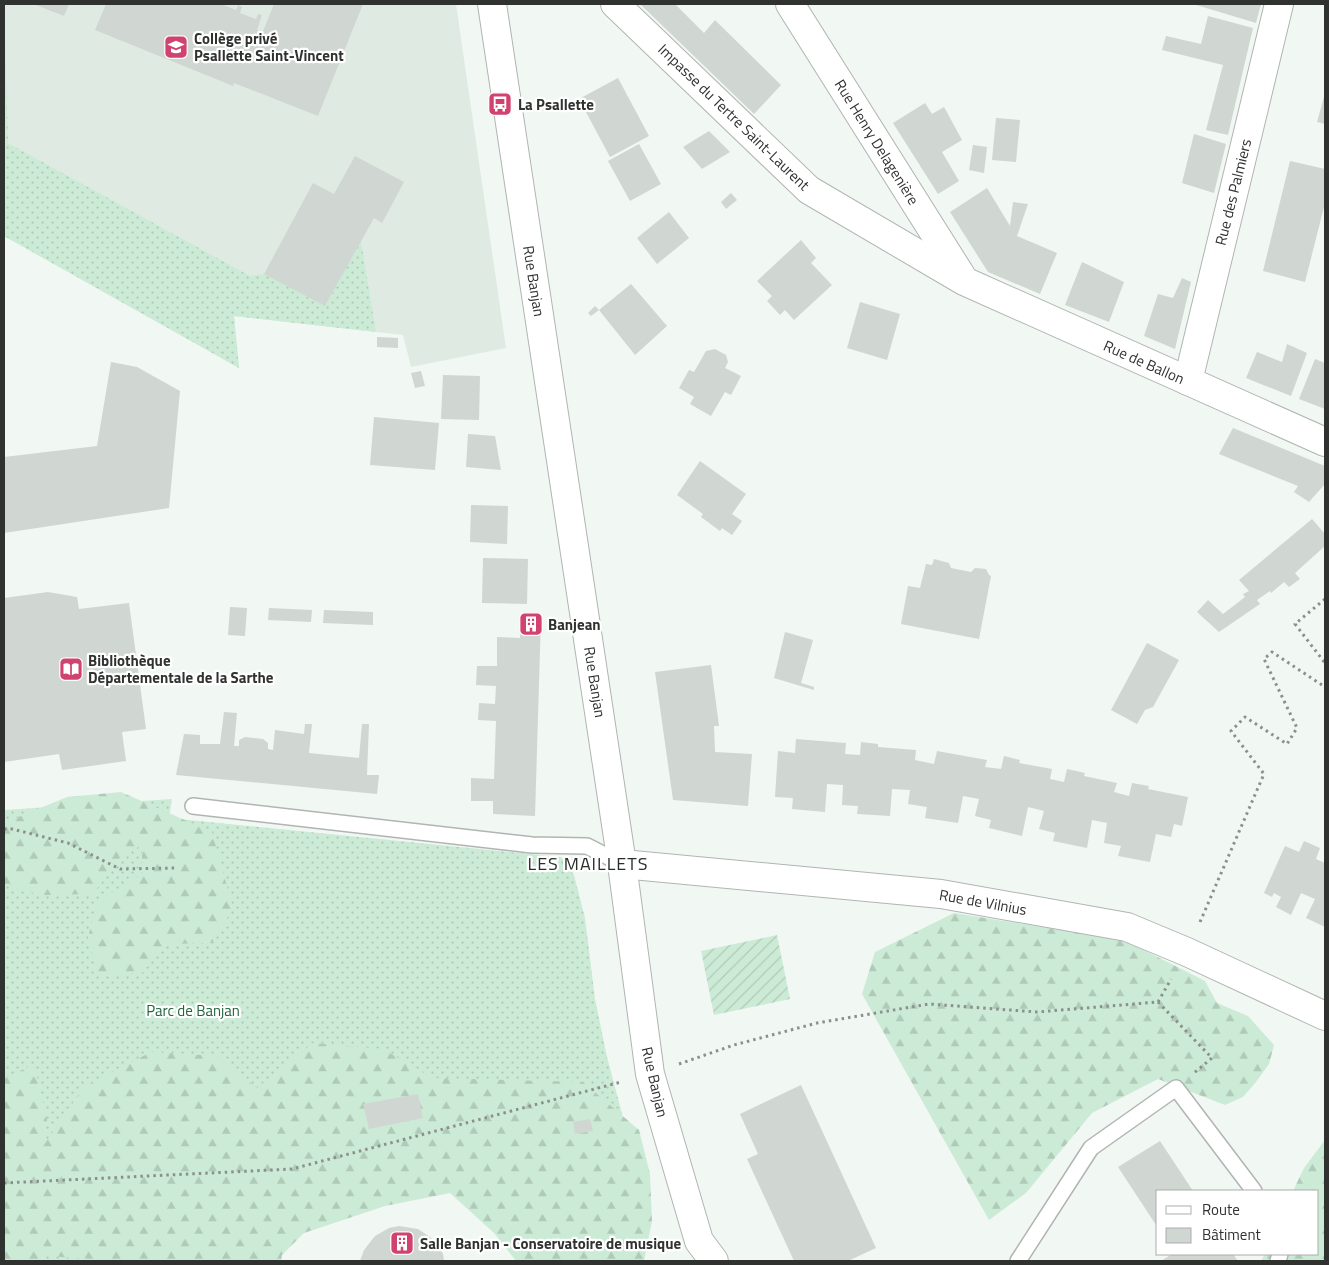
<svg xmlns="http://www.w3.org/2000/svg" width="1329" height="1265" font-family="'Titillium Web',sans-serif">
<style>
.built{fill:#dfebe2}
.grass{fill:url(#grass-dots)}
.forest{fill:url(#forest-firs)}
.garden{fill:url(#garden-furrows)}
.building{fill:#d0d6d2}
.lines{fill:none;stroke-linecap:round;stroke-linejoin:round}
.service-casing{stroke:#b0b5b2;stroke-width:18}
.minor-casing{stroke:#b0b5b2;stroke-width:30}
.path{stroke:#8c908d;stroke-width:3;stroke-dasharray:2.5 4;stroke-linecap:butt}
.service{stroke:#fff;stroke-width:15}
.minor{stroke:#fff;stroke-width:28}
.labels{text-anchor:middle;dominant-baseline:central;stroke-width:4.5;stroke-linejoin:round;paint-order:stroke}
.poi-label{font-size:15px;font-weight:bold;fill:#303230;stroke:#fff;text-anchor:start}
.street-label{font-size:15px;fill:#303230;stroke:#fff}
.park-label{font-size:15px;fill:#24633f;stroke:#fff}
.quarter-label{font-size:18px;letter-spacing:1px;fill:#2a2e2b;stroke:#fff}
</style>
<defs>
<pattern id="grass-dots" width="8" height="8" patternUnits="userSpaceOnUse" patternTransform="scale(1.25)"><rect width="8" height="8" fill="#ccebd6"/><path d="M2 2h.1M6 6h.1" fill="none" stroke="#b0cab8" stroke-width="1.8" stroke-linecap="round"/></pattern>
<pattern id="forest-firs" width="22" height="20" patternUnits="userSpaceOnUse" patternTransform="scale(1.25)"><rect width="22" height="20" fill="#ccebd6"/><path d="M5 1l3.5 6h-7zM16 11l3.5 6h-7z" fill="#b0cab8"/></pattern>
<pattern id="garden-furrows" width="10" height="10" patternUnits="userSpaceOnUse" patternTransform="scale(1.25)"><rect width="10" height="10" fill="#ccebd6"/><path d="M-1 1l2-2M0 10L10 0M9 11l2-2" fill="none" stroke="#b0cab8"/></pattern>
</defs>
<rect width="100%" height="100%" fill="#f1f7f3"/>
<polygon class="built" points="4,4 456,4 506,348 411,367 403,335 234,316 239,368 4,236"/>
<g class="grass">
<polygon points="4,4 8,143 250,276 264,274 325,306 361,241 376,332 234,316 239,368 4,236"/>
<polygon points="172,799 169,818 561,857 574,875 585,918 595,999 607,1057 625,1125 165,1261 4,1261 4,810"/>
</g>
<g class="forest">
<polygon points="121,792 212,832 233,908 212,943 164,944 142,973 98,975 88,937 98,901 142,874 142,845 121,856 93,894 42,895 4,885 4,823 67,797"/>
<polygon points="954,913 1124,940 1205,981 1217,1003 1248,1016 1274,1045 1269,1064 1256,1082 1243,1097 1225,1105 1158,1079 1092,1113 1026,1193 989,1220 862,994 875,952"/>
<polygon points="313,1043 383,1049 432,1078 583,1082 639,1130 650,1174 652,1221 644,1261 516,1261 494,1233 450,1193 385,1206 304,1233 282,1255 281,1261 106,1261 104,1260 46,1256 42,1261 4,1261 4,1079 34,1064 47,1120 44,1145 84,1087 151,1052 217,1056 257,1088"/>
<polygon points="1325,1140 1325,1261 1261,1261 1265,1254 1318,1254 1318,1191 1293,1191 1304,1168"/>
</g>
<polygon class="garden" points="777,935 790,999 714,1015 701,951"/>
<g class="building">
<polygon points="33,4 69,4 64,16"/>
<polygon points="106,4 221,4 236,10 238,5 242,7 240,13 256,19 258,14 262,15 257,30 261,31 259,37 254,34 253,39 259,41 274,4 363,4 318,116 234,83 233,86 95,30"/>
<polygon points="640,4 675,4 704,33 715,20 716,21 781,85 754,114"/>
<polygon points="1193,4 1261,4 1256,23"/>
<polygon points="1208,16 1253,28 1228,135 1206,130 1223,65 1162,50 1166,36 1201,44"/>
<polygon points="618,78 649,136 610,157 579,99"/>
<polygon points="1325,93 1325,124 1317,122"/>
<polygon points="925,103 932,114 944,107 962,140 942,152 959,181 938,194 893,123"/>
<polygon points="996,118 1020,120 1016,162 992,160"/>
<polygon points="709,131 730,152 702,169 683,147"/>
<polygon points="1194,134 1226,144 1214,193 1182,183"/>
<polygon points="639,144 661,184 630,201 608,161"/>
<polygon points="973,145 987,147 984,173 969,170"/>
<polygon points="355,156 404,182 382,223 374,218 325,306 264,274 313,183 334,194"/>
<polygon points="1290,161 1325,169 1325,203 1305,282 1263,271"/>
<polygon points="987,188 1010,226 1013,202 1028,204 1017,236 1057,253 1040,294 988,272 950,212"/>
<polygon points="731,193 737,200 726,209 721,202"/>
<polygon points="669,212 689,238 657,264 637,238"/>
<polygon points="801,240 816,258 811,263 832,285 794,320 785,310 780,315 767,301 772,296 757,281"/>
<polygon points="1082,262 1124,282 1109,322 1065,305"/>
<polygon points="1182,278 1191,282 1175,349 1144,336 1158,294 1173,298"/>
<polygon points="631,284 667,326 635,355 599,310"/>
<polygon points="860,302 900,314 887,360 847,348"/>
<polygon points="595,306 599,310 591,316 588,313"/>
<polygon points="377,337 398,338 398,348 377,347"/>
<polygon points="1287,344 1307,353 1291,396 1246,378 1257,352 1282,362"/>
<polygon points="715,349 726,355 728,362 725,368 741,376 731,395 725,392 711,416 690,404 694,397 679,388 689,370 694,372 706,351"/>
<polygon points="1315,359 1325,363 1325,409 1299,399"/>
<polygon points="111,362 137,367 180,391 169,508 4,533 4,457 97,446"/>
<polygon points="421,371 425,386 415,388 411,373"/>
<polygon points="443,375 480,376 479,420 441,419"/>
<polygon points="374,417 439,423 435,470 370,465"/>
<polygon points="1233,428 1325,466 1325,484 1309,502 1294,492 1298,486 1219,454"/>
<polygon points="468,434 495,436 501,470 466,467"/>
<polygon points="700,461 746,494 732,514 742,521 732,535 722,528 720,531 701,517 703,514 677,495"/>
<polygon points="471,505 508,506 507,544 470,542"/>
<polygon points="1312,519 1325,534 1325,546 1295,573 1300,579 1289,587 1284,582 1271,593 1270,591 1257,600 1260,604 1219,632 1197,612 1208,600 1223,614 1245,597 1243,594 1249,591 1239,580"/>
<polygon points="483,558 528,559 527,604 482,603"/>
<polygon points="934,559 949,563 951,568 971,572 975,568 986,569 989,575 991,576 979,639 901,624 908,586 920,588 926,564 932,565"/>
<polygon points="48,592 77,597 79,609 129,603 146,729 122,732 126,761 62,770 59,754 4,762 4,598"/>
<polygon points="230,607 247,608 245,636 228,635"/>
<polygon points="269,608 312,610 311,622 268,620"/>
<polygon points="324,610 373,612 373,625 323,623"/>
<polygon points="521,616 541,617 535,816 493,814 493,801 471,801 471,778 494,779 496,721 478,720 479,703 495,704 496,686 476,685 477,666 497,666 497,637 520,638"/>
<polygon points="785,632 813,640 801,683 814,687 814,690 774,678"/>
<polygon points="1147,643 1179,660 1153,707 1145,710 1137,724 1111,710"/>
<polygon points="711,665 719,726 714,726 715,752 752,754 748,806 673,800 655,672"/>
<polygon points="224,712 237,713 234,746 239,746 239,740 245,737 263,739 268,743 268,749 273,750 275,730 304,734 305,724 312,724 309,753 359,758 362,724 369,724 367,775 379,775 377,794 176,775 184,734 200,735 200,744 220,744"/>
<polygon points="796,739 846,743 845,754 860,755 861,742 878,744 878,747 916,750 915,760 934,764 937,751 987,760 985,767 1001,769 1004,756 1020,760 1019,763 1052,769 1050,779 1064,782 1067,769 1085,773 1084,776 1117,783 1114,792 1129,796 1132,783 1149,786 1148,789 1188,797 1182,826 1174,824 1171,837 1156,834 1150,862 1118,856 1121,846 1104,843 1107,823 1092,820 1087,848 1053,841 1055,833 1039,829 1044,811 1028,807 1022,836 989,828 991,820 975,816 979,799 963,796 958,823 925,818 927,807 908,804 910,790 892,789 890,816 857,814 858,806 842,805 843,785 827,784 825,812 792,809 793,798 775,797 778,751 795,753"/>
<polygon points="1304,841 1320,848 1316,859 1325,863 1325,927 1306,918 1315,899 1301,893 1291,915 1276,907 1281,897 1274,893 1272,897 1264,893 1285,846 1299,852"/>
<polygon points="801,1085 876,1248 848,1261 794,1261 747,1159 758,1154 740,1114"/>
<polygon points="418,1094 423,1118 369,1129 363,1104"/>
<polygon points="590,1119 593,1131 575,1134 573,1122"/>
<polygon points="1160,1141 1193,1191 1158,1191 1158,1228 1118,1167"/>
<polygon points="399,1226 418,1229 430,1237 437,1244 443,1254 444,1261 360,1261 364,1250 375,1236 389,1228"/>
<polygon points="1172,1254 1233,1254 1238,1261 1161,1261"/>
</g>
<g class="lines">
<g class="service-casing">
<g id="service">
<polyline points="193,806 532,845 587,846 622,864"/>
<polyline points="1018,1261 1091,1148 1176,1088 1254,1191"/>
<polyline points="1278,1261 1280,1254"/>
</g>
</g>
<g class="minor-casing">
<g id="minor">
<polyline points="492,4 622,864 650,1074 699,1241 714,1261"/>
<polyline points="615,4 809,190 964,281 1325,442"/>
<polyline points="790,4 962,277"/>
<polyline points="1188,381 1279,4"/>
<polyline points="622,864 941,894 1127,927 1187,952 1325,1016"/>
</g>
</g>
<g class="path">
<polyline points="1325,599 1295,624 1325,663"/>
<polyline points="4,829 12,829 68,843 120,869 176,868"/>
<polyline points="1200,922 1264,774 1231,731 1245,717 1287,744 1297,728 1264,659 1272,652 1325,687"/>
<polyline points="1158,1002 1212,1058 1194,1073"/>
<polyline points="679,1064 734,1045 817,1023 929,1004 1037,1012 1158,1002 1171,979"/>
<polyline points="4,1183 292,1169 621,1082"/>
</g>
<use href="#service" class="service"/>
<use href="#minor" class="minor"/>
</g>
<defs>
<g id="school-square" transform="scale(1.25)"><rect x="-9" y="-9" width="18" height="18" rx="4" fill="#d0426f" stroke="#fff"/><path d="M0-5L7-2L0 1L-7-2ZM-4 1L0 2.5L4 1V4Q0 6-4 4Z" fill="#fff"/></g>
<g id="bus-square" transform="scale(1.25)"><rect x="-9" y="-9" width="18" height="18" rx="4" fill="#d0426f" stroke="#fff"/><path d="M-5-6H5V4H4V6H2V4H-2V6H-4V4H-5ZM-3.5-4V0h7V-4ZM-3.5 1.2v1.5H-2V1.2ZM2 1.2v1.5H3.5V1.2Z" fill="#fff"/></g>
<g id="building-square" transform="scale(1.25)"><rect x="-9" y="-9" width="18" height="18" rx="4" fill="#d0426f" stroke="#fff"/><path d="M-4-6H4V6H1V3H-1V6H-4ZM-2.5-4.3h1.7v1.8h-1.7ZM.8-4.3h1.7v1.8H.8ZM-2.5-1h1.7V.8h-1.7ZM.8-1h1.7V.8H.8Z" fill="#fff"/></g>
<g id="library-square" transform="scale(1.25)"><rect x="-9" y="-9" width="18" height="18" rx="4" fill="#d0426f" stroke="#fff"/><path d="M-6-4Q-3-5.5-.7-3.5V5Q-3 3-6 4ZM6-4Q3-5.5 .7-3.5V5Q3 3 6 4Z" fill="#fff"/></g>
</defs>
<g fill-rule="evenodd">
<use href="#school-square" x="176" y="47"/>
<use href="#bus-square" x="500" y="104"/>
<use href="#building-square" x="531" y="624"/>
<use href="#library-square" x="71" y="669"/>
<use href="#building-square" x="402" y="1243"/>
</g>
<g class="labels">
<g class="poi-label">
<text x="194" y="38">Collège privé<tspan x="194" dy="17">Psallette Saint-Vincent</tspan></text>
<text x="518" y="104">La Psallette</text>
<text x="548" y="624">Banjean</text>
<text x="88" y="660">Bibliothèque<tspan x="88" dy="17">Départementale de la Sarthe</tspan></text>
<text x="420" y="1243">Salle Banjan - Conservatoire de musique</text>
</g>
<g class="street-label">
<text transform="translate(734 117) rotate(44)">Impasse du Tertre Saint-Laurent</text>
<text transform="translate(877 142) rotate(58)">Rue Henry Delagenière</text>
<text transform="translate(1233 192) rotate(-76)">Rue des Palmiers</text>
<text transform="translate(534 281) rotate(81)">Rue Banjan</text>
<text transform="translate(1144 362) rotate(24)">Rue de Ballon</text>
<text transform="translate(595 682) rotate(81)">Rue Banjan</text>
<text transform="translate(983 902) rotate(10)">Rue de Vilnius</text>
<text transform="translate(655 1082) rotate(77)">Rue Banjan</text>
</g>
<g class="park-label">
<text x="193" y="1010">Parc de Banjan</text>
</g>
<g class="quarter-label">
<text x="588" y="863">LES MAILLETS</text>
</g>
</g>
<rect width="1329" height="1265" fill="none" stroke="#303230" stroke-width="10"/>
<rect x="1156" y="1190" width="162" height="65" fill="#ffffff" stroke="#acadac"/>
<rect x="1166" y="1206" width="25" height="8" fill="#ffffff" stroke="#acadac"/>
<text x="1202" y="1215" font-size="15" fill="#303230">Route</text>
<rect x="1166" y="1228" width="25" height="15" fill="#d0d6d2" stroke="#acadac"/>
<text x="1202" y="1240" font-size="15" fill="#303230">Bâtiment</text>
</svg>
